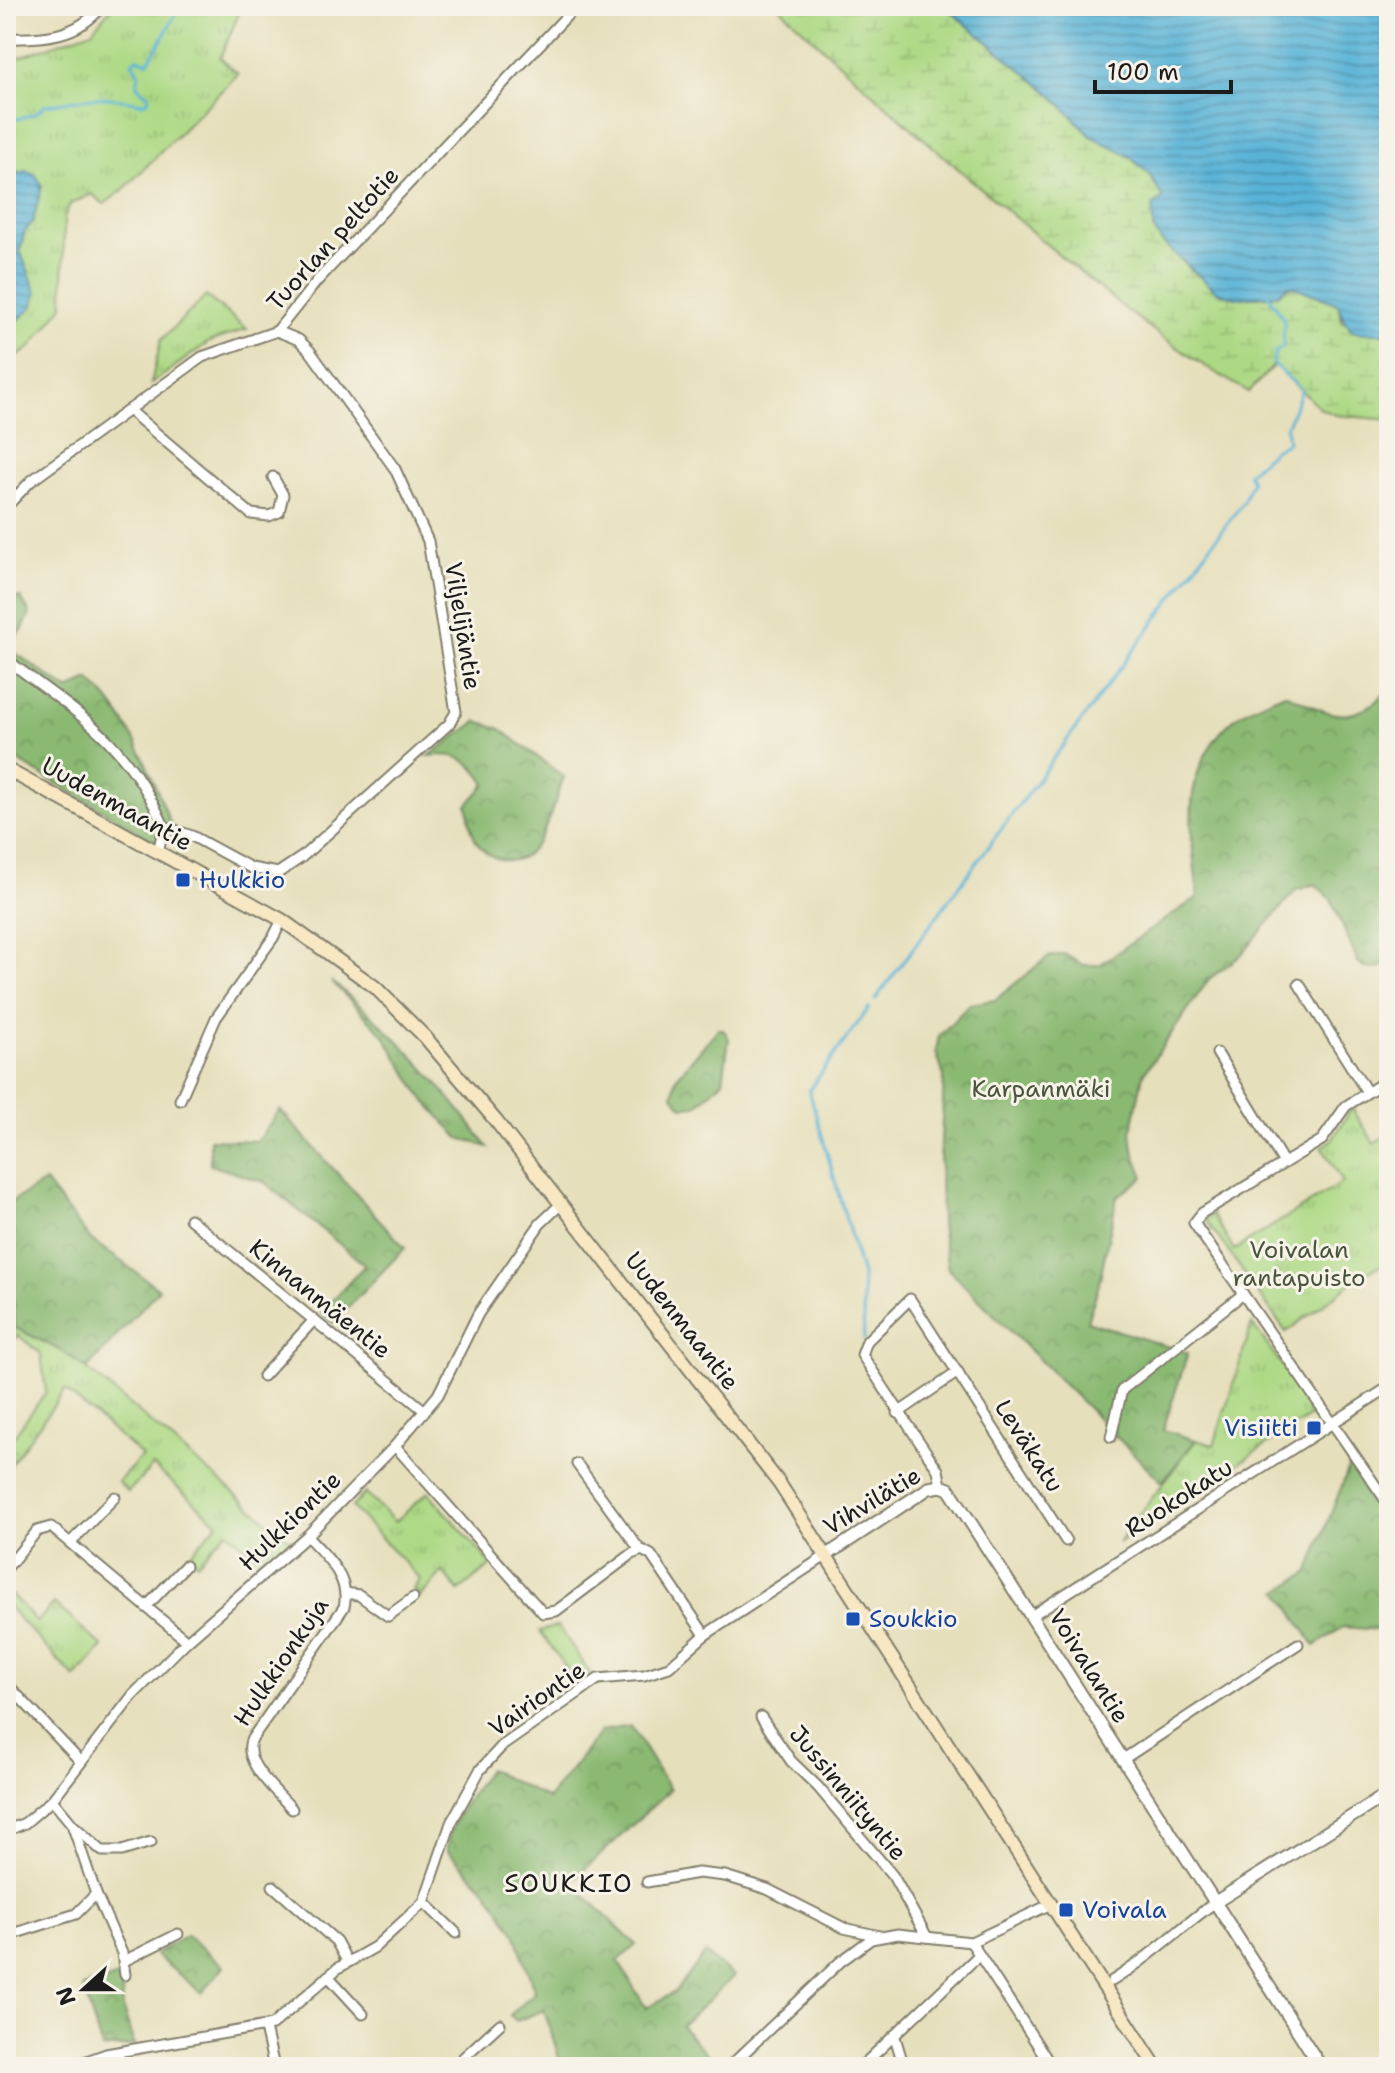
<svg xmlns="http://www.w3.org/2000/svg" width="1395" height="2073" font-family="'Shantell Sans',sans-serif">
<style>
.grass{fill:url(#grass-tufts);stroke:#647a50;stroke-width:2}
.forest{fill:url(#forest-crowns);stroke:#536a47;stroke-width:2}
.wetland{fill:url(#wetland-marsh);stroke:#647a50;stroke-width:2}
.water{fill:url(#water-rules);stroke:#3a687a;stroke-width:2}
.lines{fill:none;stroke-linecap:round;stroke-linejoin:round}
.stream{stroke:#59b3d7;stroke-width:3}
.minor-casing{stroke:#817e6c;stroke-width:13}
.tertiary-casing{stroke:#817e6c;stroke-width:15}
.secondary-casing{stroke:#817e6c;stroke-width:16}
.minor{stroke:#fff;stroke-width:9}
.tertiary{stroke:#fff;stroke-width:11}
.secondary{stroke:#f7e8c3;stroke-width:12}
.transit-dot{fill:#1a4fb4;stroke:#f7f3e8;stroke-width:3}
.labels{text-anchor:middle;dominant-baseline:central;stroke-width:6;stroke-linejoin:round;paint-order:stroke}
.street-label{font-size:24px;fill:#1c1c1c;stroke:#f7f3e8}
.transit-label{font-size:24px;fill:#164399;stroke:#f7f3e8;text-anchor:start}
.park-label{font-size:24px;fill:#48553c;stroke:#f7f3e8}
.neighbourhood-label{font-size:26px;letter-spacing:2px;fill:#1c1c1c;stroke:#f7f3e8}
</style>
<defs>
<pattern id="grass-tufts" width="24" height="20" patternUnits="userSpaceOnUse" patternTransform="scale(2)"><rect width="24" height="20" fill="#add985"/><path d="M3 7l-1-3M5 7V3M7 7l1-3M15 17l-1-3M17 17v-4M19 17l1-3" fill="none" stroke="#94ba72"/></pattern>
<pattern id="forest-crowns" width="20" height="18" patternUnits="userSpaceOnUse" patternTransform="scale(2)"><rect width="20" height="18" fill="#8ab972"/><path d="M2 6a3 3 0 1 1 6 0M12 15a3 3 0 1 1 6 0" fill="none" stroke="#769e62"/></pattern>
<pattern id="wetland-marsh" width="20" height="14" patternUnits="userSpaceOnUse" patternTransform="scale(2)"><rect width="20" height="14" fill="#add985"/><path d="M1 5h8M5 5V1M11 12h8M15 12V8" fill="none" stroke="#94ba72"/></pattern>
<pattern id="water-rules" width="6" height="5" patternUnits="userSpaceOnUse" patternTransform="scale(2)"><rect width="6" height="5" fill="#59b3d7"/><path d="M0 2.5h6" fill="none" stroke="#4991ae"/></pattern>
</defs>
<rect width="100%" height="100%" fill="#f7f3e8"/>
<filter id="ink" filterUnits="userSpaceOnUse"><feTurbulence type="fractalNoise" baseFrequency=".0125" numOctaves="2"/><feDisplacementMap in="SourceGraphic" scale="16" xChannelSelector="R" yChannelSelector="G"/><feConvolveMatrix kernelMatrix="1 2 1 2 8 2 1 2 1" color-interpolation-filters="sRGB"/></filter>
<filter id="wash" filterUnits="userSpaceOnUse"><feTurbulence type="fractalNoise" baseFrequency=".006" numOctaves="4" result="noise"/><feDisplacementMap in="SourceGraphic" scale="32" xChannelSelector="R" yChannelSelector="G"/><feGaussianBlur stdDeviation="1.8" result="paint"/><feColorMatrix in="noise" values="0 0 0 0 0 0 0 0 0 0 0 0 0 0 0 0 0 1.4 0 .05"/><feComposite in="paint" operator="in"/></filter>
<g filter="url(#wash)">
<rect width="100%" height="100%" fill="#e6dfbb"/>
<g class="grass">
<polygon points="112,6 242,6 220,58 238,74 123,190 104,204 92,194 70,204 64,217 63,306 30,348 6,364 6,62 92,31"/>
<polygon points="206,296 247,329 209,342 151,384 161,340"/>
<polygon points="1352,1108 1374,1143 1389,1134 1389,1261 1366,1272 1286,1332 1206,1220 1212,1214 1234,1250 1343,1182 1322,1147 1332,1140"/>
<polygon points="6,1286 12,1290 14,1327 62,1351 87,1369 291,1541 265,1564 227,1531 197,1563 189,1555 218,1523 153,1466 128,1492 118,1482 142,1456 65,1390 6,1471 6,1447 46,1392 41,1354 18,1335 6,1350"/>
<polygon points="1252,1324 1316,1412 1118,1543 1196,1440 1214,1445"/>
<polygon points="428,1492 492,1565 459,1591 443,1572 420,1597 413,1589 420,1579 352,1507 365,1493 395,1522"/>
<polygon points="6,1589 37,1622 54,1603 103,1647 75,1678 6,1605"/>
<polygon points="558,1626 592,1676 578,1685 540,1631"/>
</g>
<g class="forest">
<path d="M20,597L30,613L23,629L7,647L68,690L89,680C133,719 152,777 173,830L164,826L160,844L6,754V599Z"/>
<path d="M1389,689V962C1377,970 1368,972 1358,962L1331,899L1315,884L1296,890L1240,956L1209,979L1143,1075L1131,1133L1133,1149L1144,1177L1117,1197L1098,1288L1087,1321L1188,1353L1163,1430L1196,1440L1162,1482L948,1269L941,1225L940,1164L944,1077L936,1051L939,1036L970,1004L995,1000L1048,957L1064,954L1083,965H1099L1198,897C1191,829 1177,769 1235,718C1248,707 1270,700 1285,693C1328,714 1352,730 1389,689Z"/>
<path d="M477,721L499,728L564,777C555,799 548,828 534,847C518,871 483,860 474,836C470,827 469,815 467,805L486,784C470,759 459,753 429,756Z"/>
<path d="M331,981C393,1030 441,1084 488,1147L459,1138L421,1096L383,1034Z"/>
<polygon points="718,1029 723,1029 729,1039 723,1081 696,1106 683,1107 673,1096 676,1078"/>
<polygon points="280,1110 405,1248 333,1323 321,1313 365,1265 264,1182 210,1165 210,1139 257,1141"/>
<polygon points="45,1182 90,1239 159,1289 87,1369 62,1351 14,1327 6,1205"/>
<polygon points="1351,1462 1389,1517 1389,1631 1343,1627 1315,1646 1279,1591 1308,1573"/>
<path d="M631,1726L670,1790L571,1882L636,1945L618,1961L646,2008L675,1992L705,1954L734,1976L681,2026L719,2067H562L544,2010L516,2021L510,2015L535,1993L515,1933L488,1892L447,1850C447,1822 474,1792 488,1769L548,1799L601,1731Z"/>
<polygon points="186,1935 224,1966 202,1993 155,1955"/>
<polygon points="121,1976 123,2009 134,2045 102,2049 83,1987"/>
</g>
<path class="wetland" d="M778,6H944L1052,95L1091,136L1129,156L1149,174L1163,198L1153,228C1166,248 1216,298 1240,297C1249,297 1270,297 1278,294C1285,291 1284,286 1293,286L1338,304L1342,322L1389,333V420L1336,415L1321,409L1274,365L1249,392C1166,347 1097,287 1024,225C940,154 858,82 778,6Z"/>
<g class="water">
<path d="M944,6H1389V333C1356,332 1349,339 1338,304L1293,286H1287L1276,295L1238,298L1217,292L1161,241L1153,228V206L1163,198L1149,174L1129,156L1091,136L1052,95Z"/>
<polygon points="27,171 35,174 42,185 33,222 25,231 20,251 37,293 32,307 6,332 6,183 16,173"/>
</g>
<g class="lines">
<g class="stream">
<path d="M6,122L35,114L45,105C86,99 97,93 140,103L148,101L149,96L137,86L139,73L132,62L137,58L147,62C156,53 172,20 180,6"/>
<polyline points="875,1000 1243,502 1252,481 1248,473 1274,450 1288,442 1286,427 1302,390 1273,364 1275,352 1283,347 1284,320 1268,294"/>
<polyline points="864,1339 862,1275 809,1090 869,1008"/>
</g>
</g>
</g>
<g filter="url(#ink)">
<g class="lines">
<g class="minor-casing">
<g id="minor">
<path d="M6,38C43,39 78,37 102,6"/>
<polyline points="129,410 251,514 269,516 279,512 283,495 273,477"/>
<polyline points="6,507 31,481 202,357 277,331 317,281 576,6"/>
<path d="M6,659C78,714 126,739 164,826L158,852"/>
<polyline points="164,826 192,836 251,868 278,873 302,857 449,724 456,712 428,541 395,469 310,351 299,340 277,331"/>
<polyline points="1299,984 1367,1092"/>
<polyline points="1217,1053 1284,1163"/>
<polyline points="1389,1079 1346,1106 1322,1140 1202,1213 1194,1223 1389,1505"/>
<polyline points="180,1100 216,1018 273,938 282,920"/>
<polyline points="190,1219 425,1411"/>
<polyline points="263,1376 314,1320"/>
<polyline points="898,1413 958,1372"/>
<polyline points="1111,1437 1122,1390 1243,1294"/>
<polyline points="395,1446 543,1613 556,1611 632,1554 642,1550 651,1555 705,1635"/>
<polyline points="577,1464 640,1550"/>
<polyline points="941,1486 938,1470 862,1355 867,1341 910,1299 1066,1541"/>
<polyline points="71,1542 115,1497"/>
<polyline points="6,1569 37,1531 51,1527 187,1641"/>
<polyline points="345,1593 359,1595 388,1616 413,1598"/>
<polyline points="146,1607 185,1566"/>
<polyline points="1031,1616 1389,1387"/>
<polyline points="6,1683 80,1761"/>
<polyline points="761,1717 791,1761 818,1787 893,1876 927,1937"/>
<polyline points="1122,1760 1298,1644"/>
<path d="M292,1809C278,1792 238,1760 253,1737L344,1607C351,1578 325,1555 307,1536"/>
<polyline points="74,1826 102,1851 122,1851 151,1842"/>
<polyline points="6,1831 25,1823 52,1800 133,1695 187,1641 307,1536 395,1446 438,1395 478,1314 540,1224 561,1204"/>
<polyline points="647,1882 698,1873 725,1876 767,1889 844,1928 880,1936"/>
<polyline points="273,1886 336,1941 347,1961"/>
<polyline points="96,1894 122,1953 125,1975"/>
<polyline points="424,1902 456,1933"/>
<polyline points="13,1934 76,1914 96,1894 72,1824 52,1800"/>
<polyline points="971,1942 1052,2067"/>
<polyline points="124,1961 178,1934"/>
<polyline points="328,1976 363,2014"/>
<path d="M1112,1981C1149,1958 1179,1929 1214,1903"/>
<polyline points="265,2028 274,2067"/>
<polyline points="895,2037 904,2067"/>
<polyline points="70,2067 106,2054 272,2025 338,1968 375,1947 424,1902 451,1823 480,1770 502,1746 598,1679 644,1675 669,1667 705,1635 827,1555"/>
<polyline points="453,2067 500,2024"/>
<polyline points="729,2067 840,1962 871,1939 898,1934 971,1942 1051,1904"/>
<polyline points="861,2067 978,1956"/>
</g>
</g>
<g class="tertiary-casing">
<g id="tertiary">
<polyline points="827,1555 929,1488 941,1486 949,1489 1321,2067"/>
<polyline points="1214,1903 1389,1793"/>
</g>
</g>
<g class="secondary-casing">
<polyline id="secondary" points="6,769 282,920 375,987 425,1037 496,1121 779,1483 1156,2067"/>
</g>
<use href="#minor" class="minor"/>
<use href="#tertiary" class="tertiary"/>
<use href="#secondary" class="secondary"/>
</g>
</g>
<g class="transit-dot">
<rect x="175" y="872" width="16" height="16" rx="4"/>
<rect x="1306" y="1420" width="16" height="16" rx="4"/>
<rect x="845" y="1611" width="16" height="16" rx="4"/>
<rect x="1058" y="1902" width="16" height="16" rx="4"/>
</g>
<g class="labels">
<g class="street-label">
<text transform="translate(333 239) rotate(-48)">Tuorlan peltotie</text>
<text transform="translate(463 626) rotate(81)">Viljelijäntie</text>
<text transform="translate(117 804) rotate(29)">Uudenmaantie</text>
<text transform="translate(320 1299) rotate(39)">Kinnanmäentie</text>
<text transform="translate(682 1321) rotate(52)">Uudenmaantie</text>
<text transform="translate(1029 1446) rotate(57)">Leväkatu</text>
<text transform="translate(1179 1498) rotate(-33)">Ruokokatu</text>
<text transform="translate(872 1501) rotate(-31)">Vihvilätie</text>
<text transform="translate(290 1521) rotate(-44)">Hulkkiontie</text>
<text transform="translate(281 1662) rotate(-56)">Hulkkionkuja</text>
<text transform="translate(1089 1666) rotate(58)">Voivalantie</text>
<text transform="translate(537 1699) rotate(-35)">Vairiontie</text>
<text transform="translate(848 1793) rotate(50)">Jussinniityntie</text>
</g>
<g class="transit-label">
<text x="199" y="880">Hulkkio</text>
<text x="1298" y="1428" text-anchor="end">Visiitti</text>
<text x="869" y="1619">Soukkio</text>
<text x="1082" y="1910">Voivala</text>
</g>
<g class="park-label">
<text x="1041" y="1089">Karpanmäki</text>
<text x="1299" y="1250">Voivalan<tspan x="1299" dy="28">rantapuisto</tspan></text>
</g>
<g class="neighbourhood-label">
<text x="569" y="1882">SOUKKIO</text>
</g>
</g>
<rect width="1395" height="2073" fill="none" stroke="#f7f3e8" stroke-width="32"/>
<g transform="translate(84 1989) rotate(249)" stroke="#f7f3e8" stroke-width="6" paint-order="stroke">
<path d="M0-6L14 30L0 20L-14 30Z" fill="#1c1c1c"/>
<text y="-12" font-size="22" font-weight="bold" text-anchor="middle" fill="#1c1c1c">N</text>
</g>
<path d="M1095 80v12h136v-12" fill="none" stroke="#1c1c1c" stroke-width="4"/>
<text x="1107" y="80" font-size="24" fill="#1c1c1c" stroke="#f7f3e8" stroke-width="6" paint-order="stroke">100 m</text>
</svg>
